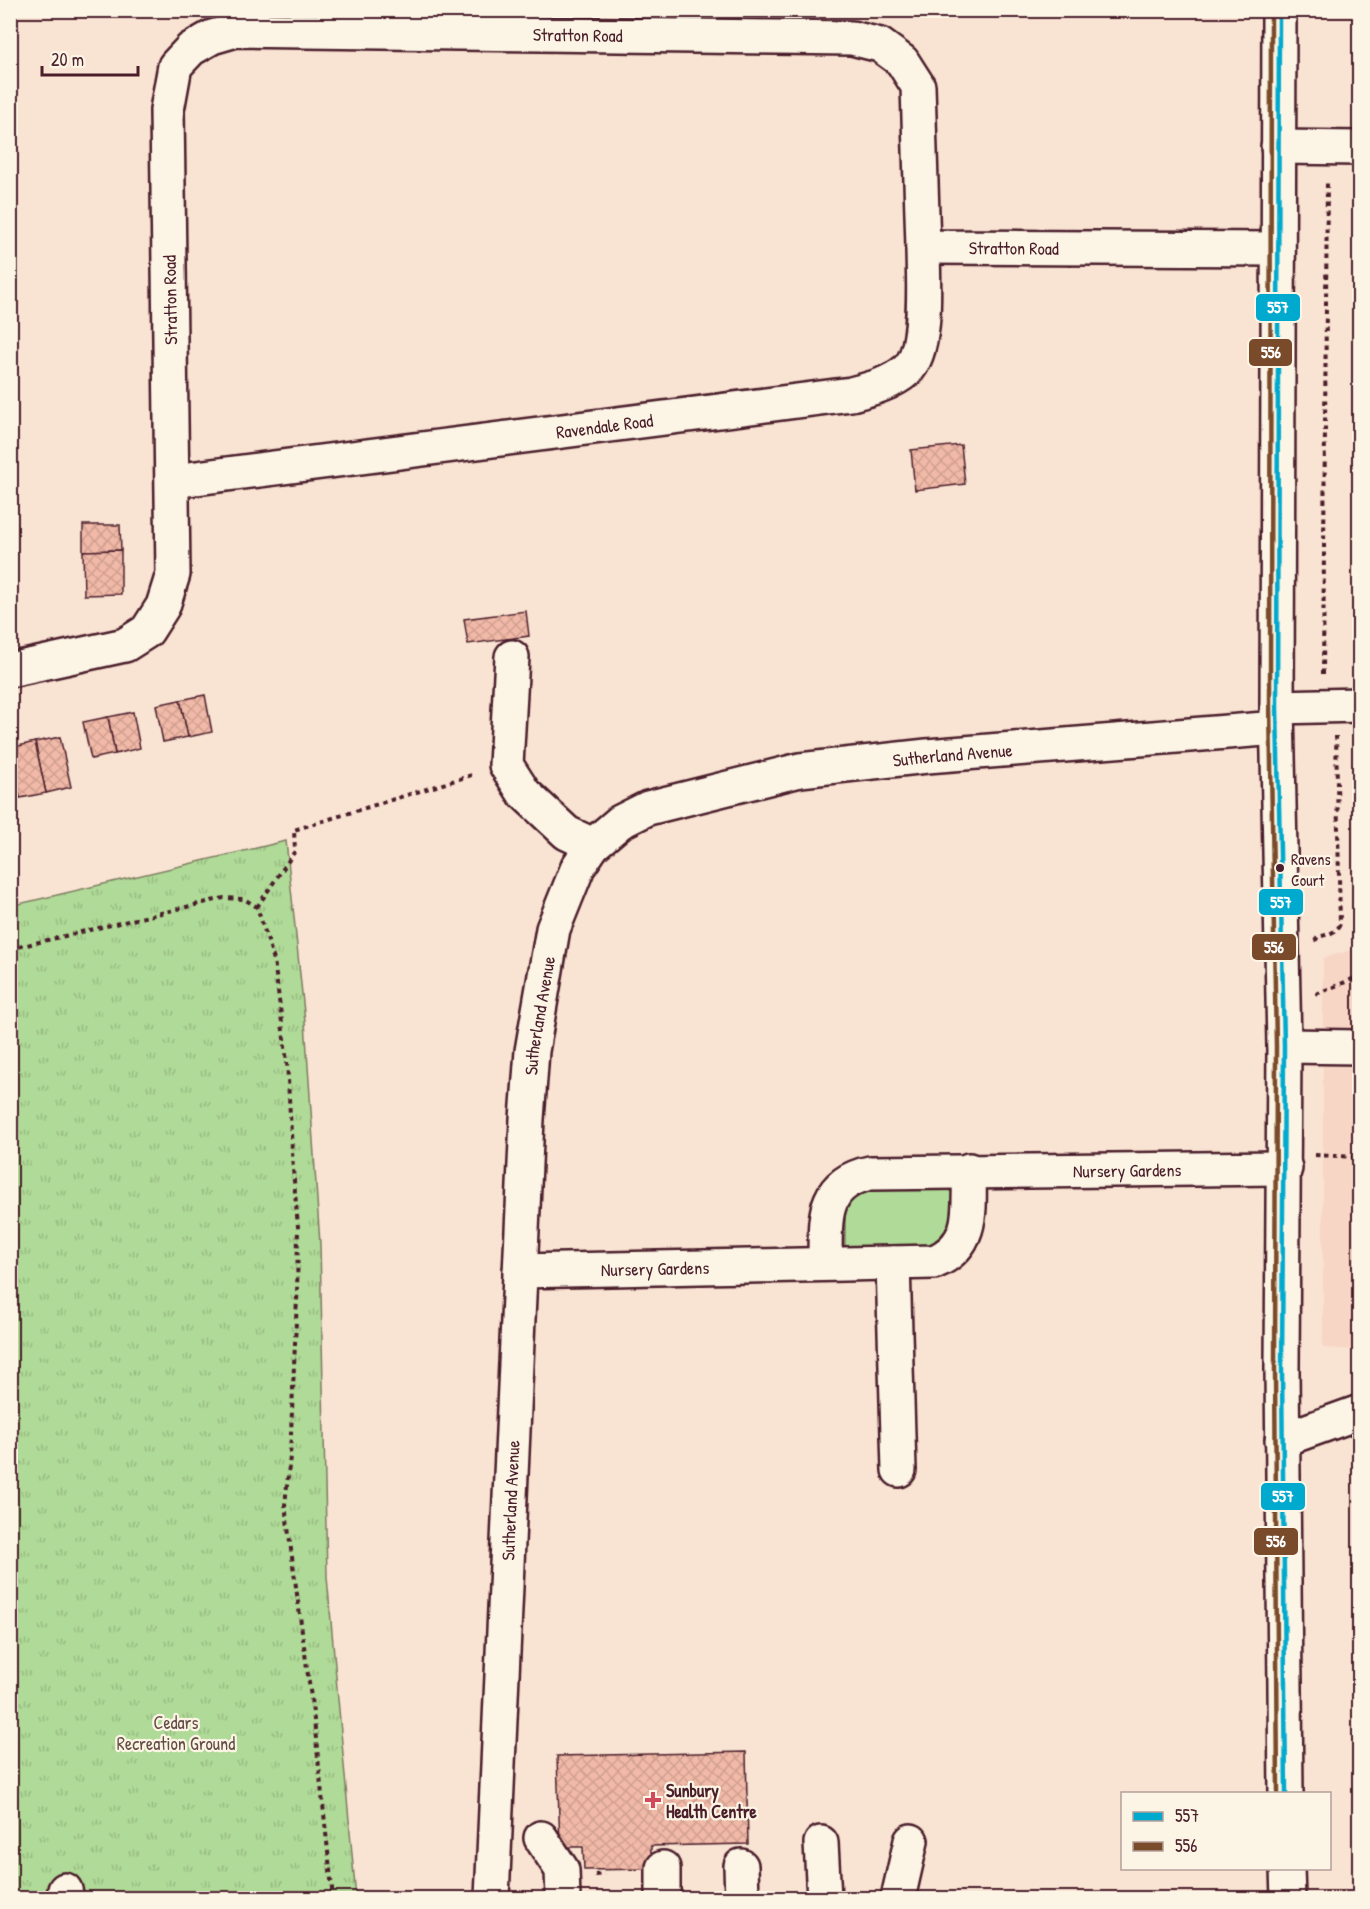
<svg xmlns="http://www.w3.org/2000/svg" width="1370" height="1909" font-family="'Patrick Hand',sans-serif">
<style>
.built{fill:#f7d6c5}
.grass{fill:#afda97;stroke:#7c7c61;stroke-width:1.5}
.park{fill:url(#park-tufts);stroke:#7c7c61;stroke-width:1.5}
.building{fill:url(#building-cross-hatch);stroke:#4a1f2b;stroke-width:1.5}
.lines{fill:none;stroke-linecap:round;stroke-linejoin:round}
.minor-casing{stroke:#4a1f2b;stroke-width:38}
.path{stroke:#4a1f2b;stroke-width:4;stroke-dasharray:4.5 4.5;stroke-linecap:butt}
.minor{stroke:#fcf5e5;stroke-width:33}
.bus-1-casing{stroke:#fcf5e5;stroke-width:9}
.bus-2-casing{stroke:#fcf5e5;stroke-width:9}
.bus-1{stroke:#00a9ce;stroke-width:4.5}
.bus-2{stroke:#7a4b2a;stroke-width:4.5}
.bus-dot{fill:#4a1f2b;stroke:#fcf5e5;stroke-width:2}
.poi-dot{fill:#d1495b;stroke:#fcf5e5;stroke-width:2}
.labels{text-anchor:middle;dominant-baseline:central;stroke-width:4.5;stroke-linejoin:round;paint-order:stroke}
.bus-label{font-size:16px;fill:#4a1f2b;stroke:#fcf5e5;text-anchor:start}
.street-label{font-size:18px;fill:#4a1f2b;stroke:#fcf5e5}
.park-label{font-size:18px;fill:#634e46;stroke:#fcf5e5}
.poi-label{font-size:18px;font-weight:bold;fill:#4a1f2b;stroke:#fcf5e5;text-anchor:start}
.line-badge{stroke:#fcf5e5;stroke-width:2}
.badge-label{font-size:16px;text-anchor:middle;font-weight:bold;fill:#fff}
</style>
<defs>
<pattern id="park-tufts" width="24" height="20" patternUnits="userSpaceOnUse" patternTransform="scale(1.5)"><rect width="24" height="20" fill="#afda97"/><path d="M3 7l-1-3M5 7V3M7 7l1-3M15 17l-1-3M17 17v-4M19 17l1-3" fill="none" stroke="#98bb82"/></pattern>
<pattern id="building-cross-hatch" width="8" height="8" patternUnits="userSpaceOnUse" patternTransform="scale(1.5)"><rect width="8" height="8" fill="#f1b9a7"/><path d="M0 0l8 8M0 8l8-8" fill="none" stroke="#d09f90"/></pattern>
</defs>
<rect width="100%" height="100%" fill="#f9e3d2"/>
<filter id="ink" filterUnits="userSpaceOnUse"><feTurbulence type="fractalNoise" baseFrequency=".0167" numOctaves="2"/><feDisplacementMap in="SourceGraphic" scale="12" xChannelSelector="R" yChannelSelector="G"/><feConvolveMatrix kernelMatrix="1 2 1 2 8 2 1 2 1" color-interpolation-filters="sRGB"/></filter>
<g filter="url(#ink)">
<polygon class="built" points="1359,948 1359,1350 1323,1348 1323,958"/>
<polygon class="grass" points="880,1189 949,1190 957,1197 947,1246 845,1249 845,1210 848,1201 858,1190"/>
<polygon class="park" points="286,841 305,1022 320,1244 327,1577 356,1898 11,1898 10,906"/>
<g class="building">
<polygon points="961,445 965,484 915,490 911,450"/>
<polygon points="83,525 120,525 121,550 83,551"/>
<polygon points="121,550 121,594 84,595 83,551"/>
<polygon points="526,611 529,636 468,644 464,619"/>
<polygon points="205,695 212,732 188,737 180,700"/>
<polygon points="180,700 188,737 163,742 156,705"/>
<polygon points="133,712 140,748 115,754 108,717"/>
<polygon points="108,717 115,754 91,759 83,722"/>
<polygon points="60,737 71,787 46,793 35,742"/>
<polygon points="35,742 46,793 20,798 10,748"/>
<polygon points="746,1752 748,1844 651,1846 651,1869 584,1870 583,1847 560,1847 557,1756"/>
</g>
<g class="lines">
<g class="minor-casing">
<g id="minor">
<polyline points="1279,10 1277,707 1284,1046 1282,1369 1286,1794"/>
<polyline points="1278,147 1360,148"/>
<path id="s1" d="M173,481L851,394C870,389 891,384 907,370C929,350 923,277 923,247"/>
<polyline points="512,657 506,765 524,793 567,833 593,845"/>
<path id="s2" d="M10,670L125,645L147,631L163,606L173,574L167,110L175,66L191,49L212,37L236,30L852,38L880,45L902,61L918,86L923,247L1277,249"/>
<polyline points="1277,707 1360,705"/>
<polyline points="1284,1046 1360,1047"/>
<path id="s3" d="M825,1263C826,1222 819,1184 870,1173L1285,1168"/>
<polyline points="893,1263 899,1470"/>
<path id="s4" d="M520,1271L934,1262C975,1245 969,1208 969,1170"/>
<polyline points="1282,1440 1360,1412"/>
<polyline points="541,1838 562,1870 563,1898"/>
<polyline points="821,1843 824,1898"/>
<polyline points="741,1866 742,1898"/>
<polyline points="663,1868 663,1898"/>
<polyline points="1287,1868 1288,1898"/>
<polyline points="65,1890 67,1898"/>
<path id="s5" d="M492,1898L527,1119L532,1051L553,929L578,867L593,845L620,822L648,808L800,770L927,756L1277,728"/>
<polyline points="898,1898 911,1841"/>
</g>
</g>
<g class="path">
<polyline points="1323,674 1327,181"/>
<polyline points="257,907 295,851 294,830 475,774"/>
<path d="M1315,941L1318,937C1326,935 1337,933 1340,924L1336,736"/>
<polyline points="10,949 224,898 244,899 257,907 274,960 287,1062 293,1169 298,1227 297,1298 290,1456 285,1505 314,1720 333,1898"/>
<polyline points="1316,994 1360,976"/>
<polyline points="1315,1155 1360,1157"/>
<polyline points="595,1875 604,1874"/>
</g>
<use href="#minor" class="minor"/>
<g class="bus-1-casing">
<polyline id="bus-1" points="1279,10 1277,707 1284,1046 1282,1369 1286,1794"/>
</g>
<g class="bus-2-casing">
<polyline id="bus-2" points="1271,10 1270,707 1276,1046 1275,1369 1278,1794"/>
</g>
<use href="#bus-1" class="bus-1"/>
<use href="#bus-2" class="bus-2"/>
</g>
</g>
<circle class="bus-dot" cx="1280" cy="868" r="5"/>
<path class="poi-dot" d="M650 1791h6v6h6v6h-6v6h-6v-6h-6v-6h6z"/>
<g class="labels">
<g class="bus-label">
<text x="1291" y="859">Ravens<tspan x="1291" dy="21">Court</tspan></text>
</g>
<g class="street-label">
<text stroke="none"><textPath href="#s2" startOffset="1130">Stratton Road</textPath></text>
<text stroke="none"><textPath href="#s2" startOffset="1742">Stratton Road</textPath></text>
<text transform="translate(170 300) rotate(-91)">Stratton Road</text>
<text stroke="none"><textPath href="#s1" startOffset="435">Ravendale Road</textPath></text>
<text stroke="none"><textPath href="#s5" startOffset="1442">Sutherland Avenue</textPath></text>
<text stroke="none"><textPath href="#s5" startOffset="884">Sutherland Avenue</textPath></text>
<text stroke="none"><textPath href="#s3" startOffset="370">Nursery Gardens</textPath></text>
<text stroke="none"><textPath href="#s4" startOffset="135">Nursery Gardens</textPath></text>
<text stroke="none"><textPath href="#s5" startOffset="398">Sutherland Avenue</textPath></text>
</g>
<g class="park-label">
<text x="176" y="1722">Cedars<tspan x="176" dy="21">Recreation Ground</tspan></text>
</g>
<g class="poi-label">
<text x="666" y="1790">Sunbury<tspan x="666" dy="21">Health Centre</tspan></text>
</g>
</g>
<g class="line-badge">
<rect x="1255" y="293" width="46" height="29" rx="6" fill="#00a9ce"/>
<rect x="1248" y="338" width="45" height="29" rx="6" fill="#7a4b2a"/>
<rect x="1258" y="888" width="46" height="28" rx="6" fill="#00a9ce"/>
<rect x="1251" y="933" width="46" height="28" rx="6" fill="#7a4b2a"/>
<rect x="1260" y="1482" width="46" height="29" rx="6" fill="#00a9ce"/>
<rect x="1253" y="1527" width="46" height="29" rx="6" fill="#7a4b2a"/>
</g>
<g class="badge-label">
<text x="1278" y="313">557</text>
<text x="1271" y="358">556</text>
<text x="1281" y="908">557</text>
<text x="1274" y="953">556</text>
<text x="1283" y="1502">557</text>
<text x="1276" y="1547">556</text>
</g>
<rect width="1370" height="1909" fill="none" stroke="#fcf5e5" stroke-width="36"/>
<rect x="18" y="18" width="1334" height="1873" fill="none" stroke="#4a1f2b" stroke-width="2" filter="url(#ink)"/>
<rect x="1121" y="1792" width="210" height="78" fill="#fcf5e5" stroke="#b59f9b" stroke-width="1.5"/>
<rect x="1133" y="1812" width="30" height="9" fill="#00a9ce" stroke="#b59f9b" stroke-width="1.5"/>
<text x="1175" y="1822" font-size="18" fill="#4a1f2b">557</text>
<rect x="1133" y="1842" width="30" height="9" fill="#7a4b2a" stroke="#b59f9b" stroke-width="1.5"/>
<text x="1175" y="1852" font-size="18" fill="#4a1f2b">556</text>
<path d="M42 66v9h96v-9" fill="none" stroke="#4a1f2b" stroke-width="3"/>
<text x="51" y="66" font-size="18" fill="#4a1f2b" stroke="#fcf5e5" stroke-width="4.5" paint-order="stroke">20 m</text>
</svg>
